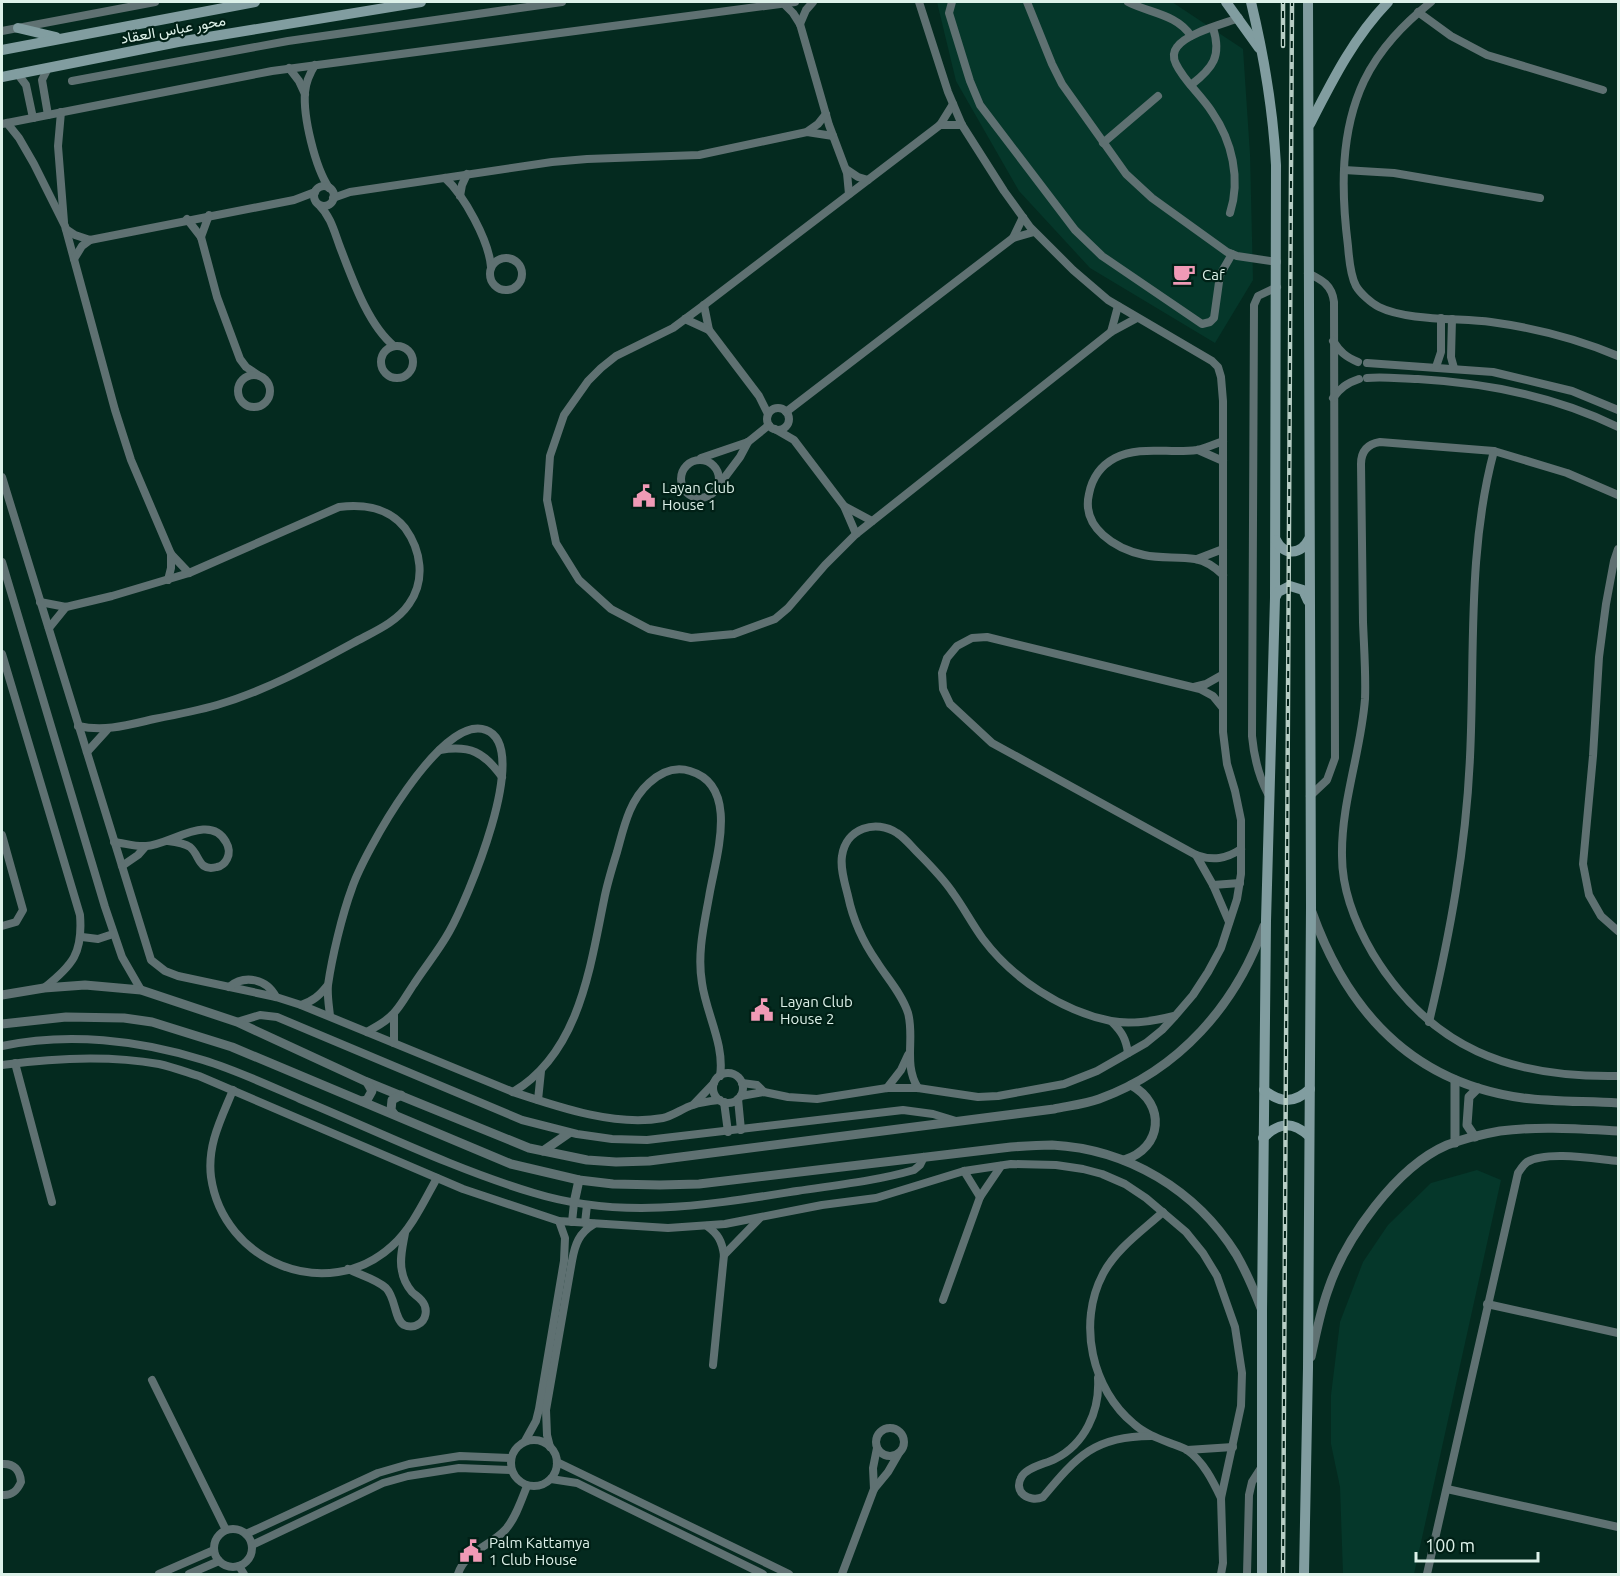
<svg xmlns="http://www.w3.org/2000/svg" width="1620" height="1576" font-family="Ubuntu,Vazirmatn,sans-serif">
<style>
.built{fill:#05372a}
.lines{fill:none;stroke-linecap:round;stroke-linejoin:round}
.minor{stroke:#5f7172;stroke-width:8}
.tertiary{stroke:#5f7172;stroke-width:9}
.secondary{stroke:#819da0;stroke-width:10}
.rail-casing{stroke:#b6cdc4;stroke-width:4.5}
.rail{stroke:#002016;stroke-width:2;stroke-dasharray:7;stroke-linecap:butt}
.labels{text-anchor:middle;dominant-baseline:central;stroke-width:4.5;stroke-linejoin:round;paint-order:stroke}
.street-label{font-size:15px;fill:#ddf1e9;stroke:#002016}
.poi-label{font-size:15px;fill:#ddf1e9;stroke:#002016;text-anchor:start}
</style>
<rect width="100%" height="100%" fill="#042a1f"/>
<g class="built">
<polygon points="937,2 1172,2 1243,49 1250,154 1253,280 1215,343 1090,268 1019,191 956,81"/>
<polygon points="1477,1170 1501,1180 1414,1574 1343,1574 1340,1487 1331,1444 1331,1395 1340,1322 1363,1262 1388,1225 1431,1183"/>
</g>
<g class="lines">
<g class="minor">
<polyline points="952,2 949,13 970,81 980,105 1075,230 1102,256 1202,324 1210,322 1214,318 1220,275 1232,254"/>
<polyline points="1027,2 1052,64 1062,84 1126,174 1152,198 1227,252 1237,256 1277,262"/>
<path d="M1128,2C1149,13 1177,14 1191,36"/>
<path d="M1431,2C1404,24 1380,48 1364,81C1340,132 1341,191 1348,246C1349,258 1350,275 1356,286C1360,293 1371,303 1379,307C1407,321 1460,318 1491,322C1535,328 1578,339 1618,356"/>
<polyline points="783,3 793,13 800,24 829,125 847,173 849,194"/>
<polyline points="1418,12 1451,36 1487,55 1603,90"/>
<polyline points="800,24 806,10 813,2"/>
<polyline points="2,31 155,2"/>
<path d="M315,65C310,73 306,82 305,92C303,117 315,167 329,188"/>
<polyline points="48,68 42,80 48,115"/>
<polyline points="289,68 299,81 305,94"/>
<polyline points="17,73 26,85 33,118"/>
<polyline points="72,81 288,41 562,2"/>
<path d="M1191,85C1213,68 1222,56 1213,28"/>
<polyline points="953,104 940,125 704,305 673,328 616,356 601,368 588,381 564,415 550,456 547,500 556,543 579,580 611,609 649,629 691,638 734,634 775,619 788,608 825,565 856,534 1111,332 1137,318"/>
<polyline points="61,112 58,146 64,222"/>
<polyline points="7,123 19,138 34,164 65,226 115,410 131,460 171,554 189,573"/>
<polyline points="2,124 272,71 795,2"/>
<polyline points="940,125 962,125"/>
<polyline points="808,131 818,124 826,114"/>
<polyline points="1103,143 1158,96"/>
<polyline points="846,169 858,177 868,180"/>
<polyline points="1344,170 1394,173 1540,198"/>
<path d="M445,178C464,195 489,241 491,267"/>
<circle cx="324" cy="196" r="10"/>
<polyline points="460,196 462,185 467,174"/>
<polyline points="333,198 350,192 552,162 587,159 699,155 807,132 833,136"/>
<path d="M319,205C331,217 334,231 340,247C352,278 368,325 394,346"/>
<path d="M1230,213C1241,179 1232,141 1212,112C1201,95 1184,81 1176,64C1173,58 1173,52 1177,47C1187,33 1223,24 1239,18"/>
<polyline points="187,219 201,237 217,297 240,359 246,367 258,375"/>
<polyline points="66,229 75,235 90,240 294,200 315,192"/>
<polyline points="201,237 209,215"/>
<polyline points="1013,238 1023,217"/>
<circle cx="506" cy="274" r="16"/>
<polyline points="74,259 82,246 90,240"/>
<path d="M1308,273C1322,280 1332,285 1334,302L1335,758L1327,780L1310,796"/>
<polyline points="704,305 709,330"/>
<polyline points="685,319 709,330 759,396 768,414"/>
<polyline points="1452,319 1451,357 1454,368"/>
<polyline points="1111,332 1118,306"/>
<path d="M1333,341C1340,352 1346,357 1358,362"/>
<circle cx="397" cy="362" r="16"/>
<polyline points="1367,363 1493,372 1572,391 1618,410"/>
<polyline points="1436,367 1441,352 1441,318"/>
<circle cx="254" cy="391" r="16"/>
<path d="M1367,378C1384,376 1402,379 1418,379C1488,383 1555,396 1618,427"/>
<path d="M1333,398C1340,388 1347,383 1359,379"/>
<circle cx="778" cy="419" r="11"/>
<polyline points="786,412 1013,238 1034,232"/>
<polyline points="775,429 794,440 844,506 856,534"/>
<polyline points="1198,450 1223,461"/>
<polyline points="701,458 748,442 769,425"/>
<circle cx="700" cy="479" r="19"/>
<path d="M2,477L151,960L165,971L178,976L276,997L301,1005L513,1092C558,1107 616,1127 663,1118C673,1116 683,1108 693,1105C701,1102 711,1101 720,1100"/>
<polyline points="719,485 740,457 748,442"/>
<path d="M1618,495L1567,473L1494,451L1380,442C1368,444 1361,451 1361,464C1362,517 1362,570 1363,622C1364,648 1366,674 1365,699C1361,752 1341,803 1342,856C1342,890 1356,925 1373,954C1431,1049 1511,1078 1618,1076"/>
<polyline points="844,506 872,521"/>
<polyline points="1618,549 1614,561 1606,604 1599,657 1593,756 1583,864 1589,895 1601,916 1618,931"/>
<polyline points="1197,559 1223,549"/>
<polyline points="2,562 105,907 122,957 141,990"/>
<path d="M1223,575C1215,567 1206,561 1195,559C1178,556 1161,559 1144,555C1116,549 1081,528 1089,494C1092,478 1100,466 1115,458C1140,445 1170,454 1197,450C1206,448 1215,444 1223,441"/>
<polyline points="168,580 171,568 171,554"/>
<path d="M40,602L66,607L112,596L189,573L339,507C364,504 388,507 405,528C421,550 426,580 409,604C396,623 373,632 353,643C309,667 265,691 217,705C196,711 175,715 154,719C128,725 105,732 78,726"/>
<polyline points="49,628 66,607"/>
<path d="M2,654L80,915C83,953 73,965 44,988"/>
<polyline points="1194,687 1206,684 1222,675"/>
<path d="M1222,707L1213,696L1200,689L987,637L972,638L957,646L947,658L942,673L943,689L950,704L992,743L1196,855C1213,861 1226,859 1241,849"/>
<path d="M440,750C470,745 484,752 502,777"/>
<polyline points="87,752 107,730"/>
<path d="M1268,794C1258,775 1254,757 1252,736L1254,305L1258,296L1277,287"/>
<polyline points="2,835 23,910 16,922 2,926"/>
<path d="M114,842C124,843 136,847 146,846C170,845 210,812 226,842C229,847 230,853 227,859C225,863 222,866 217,867C198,872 200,855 190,847C184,843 176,842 168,841"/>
<polyline points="1196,855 1213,885 1229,922"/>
<polyline points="122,866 138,855 145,847"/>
<polyline points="1213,885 1240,883"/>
<polyline points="82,937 98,939 113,934"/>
<path d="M229,987C245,974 267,979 276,997"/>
<path d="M301,1005C313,1001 319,996 327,986"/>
<polyline points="394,1014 394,1043"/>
<path d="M330,1016C329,1006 327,995 328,985C332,957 342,915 352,888C364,853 441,713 486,730C533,747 466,902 449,932C439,950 425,967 414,984C407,994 401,1006 393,1014C386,1022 375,1027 367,1032"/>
<polyline points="237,1022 260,1015 277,1017 522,1120 577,1134 612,1139 647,1140 903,1110 933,1114 956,1121"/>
<path d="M1112,1022C1122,1032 1126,1039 1128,1053"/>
<path d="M1429,1022C1450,934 1466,848 1470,757C1475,655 1467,551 1494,451"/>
<path d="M2,1046C68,1032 139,1040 203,1060C236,1070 268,1085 300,1099C377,1131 454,1169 534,1193C622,1220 708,1205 797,1191C836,1185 876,1181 914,1170L920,1165L924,1157"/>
<polyline points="15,1063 52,1202"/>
<path d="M2,1065C53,1058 108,1055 159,1064C172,1067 186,1072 199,1076L463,1189L559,1221L668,1228L725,1224L822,1205L876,1198L964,1171L1011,1164L1056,1165L1083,1169L1102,1174L1125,1184L1146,1198L1186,1232L1203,1253L1217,1276L1235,1327L1242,1373L1241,1406L1221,1498L1223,1563L1221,1574"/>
<circle cx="728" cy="1088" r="15"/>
<polyline points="742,1083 757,1085 764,1092"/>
<polyline points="887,1088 901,1070 908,1055"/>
<path d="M918,1088C903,1064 915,1038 908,1013C902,994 887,978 877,962C863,942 853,920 848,896C845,884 840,868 842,856C846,828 876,819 897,833C905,838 911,846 917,852C930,865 943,878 953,893C964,908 972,924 983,939C1013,979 1062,1011 1111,1021C1131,1025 1154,1021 1174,1016"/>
<path d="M233,1090C221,1119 207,1145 211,1177C223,1262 327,1305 392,1246C412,1228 424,1201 437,1178"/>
<path d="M513,1092C579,1053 590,968 604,900C607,884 612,868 617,852C624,827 629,801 649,783C661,772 674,766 690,771C741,786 715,859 709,897C704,925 697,954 702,983C706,1013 725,1045 720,1076"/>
<polyline points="741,1096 764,1092 788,1097 817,1099 887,1088 918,1088 978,1097 998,1096 1064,1084 1097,1071 1146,1043 1162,1030 1175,1016 1193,995 1208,972 1221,948 1237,899 1241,874 1241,820 1235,791 1227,764 1223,732 1223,401 1221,377 1218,367 1212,361 1108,300 1073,270 1030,227 1004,191 962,125 948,92 919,2"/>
<polyline points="738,1099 741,1130"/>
<polyline points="538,1100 541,1071"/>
<polyline points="724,1102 728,1132"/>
<polyline points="694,1104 714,1083"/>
<polyline points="964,1171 980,1197"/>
<path d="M1163,1212C1142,1231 1116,1249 1103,1274C1077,1323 1092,1390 1134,1424C1144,1433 1157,1438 1170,1443C1175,1445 1182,1447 1187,1450C1203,1461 1213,1481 1221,1498"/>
<polyline points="572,1222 574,1203"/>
<polyline points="585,1223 587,1205"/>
<path d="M707,1226C718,1234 722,1241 724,1255L713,1365"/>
<polyline points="724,1255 759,1219"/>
<path d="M348,1269C360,1275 376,1279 386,1288C396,1298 394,1319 404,1325C408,1327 414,1327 417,1325C427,1321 428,1308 422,1301C419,1297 415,1295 412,1292C407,1286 403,1278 402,1271C399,1259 403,1245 405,1233"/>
<polyline points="943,1300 980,1197 1001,1166"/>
<polyline points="1487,1304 1618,1333"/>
<path d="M1098,1378C1100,1411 1085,1444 1055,1459C1045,1464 1028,1467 1022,1476C1012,1492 1029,1503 1043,1497C1077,1456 1095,1436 1151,1436"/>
<polyline points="152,1380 226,1530"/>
<circle cx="890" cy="1442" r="14"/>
<circle cx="534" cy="1463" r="23"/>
<polyline points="525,1441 536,1421 539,1409 564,1261 565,1238 559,1221"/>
<path d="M550,1447L547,1435L546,1410L572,1261C575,1244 579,1233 594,1224"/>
<polyline points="1187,1450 1233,1447"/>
<polyline points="557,1462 789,1574"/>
<path d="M2,1464C14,1463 20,1470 21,1482C17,1491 12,1496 2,1495"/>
<polyline points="551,1479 577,1483 763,1574"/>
<polyline points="874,1489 873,1468 877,1448"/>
<polyline points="1447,1489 1618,1527"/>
<circle cx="233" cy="1548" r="19"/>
<polyline points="246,1534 378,1473 409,1464 460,1456 511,1458"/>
<polyline points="252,1545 383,1483 408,1476 459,1468 511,1470"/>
<polyline points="239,1566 244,1574"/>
<polyline points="159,1574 214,1550"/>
<polyline points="189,1574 219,1561"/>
<path d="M458,1574C466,1550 490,1547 506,1529C516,1517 521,1501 527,1486"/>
<polyline points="842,1574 874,1489 888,1472 899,1453"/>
<polyline points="1247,1574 1249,1495 1252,1482 1261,1468"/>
<path d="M1427,1574L1518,1173C1521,1169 1523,1165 1527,1162C1547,1150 1596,1159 1618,1161"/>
</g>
<g class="tertiary">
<path d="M1312,912C1348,1013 1413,1083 1523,1098C1554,1102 1587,1101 1618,1103"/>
<path d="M2,995L44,988L85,985L141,990L237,1022L367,1082L529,1148L587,1160L616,1162L649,1161L1054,1109C1068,1106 1085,1104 1099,1099C1179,1070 1236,1005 1264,926"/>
<path d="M2,1024L66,1017L124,1018L152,1022L232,1047L511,1164L579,1180L613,1184L660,1185L699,1184L1011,1147C1024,1146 1038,1145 1052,1145C1128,1149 1196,1190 1236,1254C1246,1271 1254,1290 1261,1308"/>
<polyline points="362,1101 367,1100 372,1091 367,1082"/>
<polyline points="394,1114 391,1110 392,1100 401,1095"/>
<polyline points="1475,1137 1467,1125 1469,1097 1478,1088"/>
<polyline points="1455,1143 1455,1080"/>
<polyline points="543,1151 569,1133"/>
<path d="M1124,1160C1163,1148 1166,1104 1131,1085"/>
<polyline points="574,1203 579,1180"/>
<path d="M1311,1357C1316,1335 1320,1312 1328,1290C1345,1239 1396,1167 1447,1145C1463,1139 1483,1134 1500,1131C1539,1126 1579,1129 1618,1131"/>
</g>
<g class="secondary">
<polyline points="1226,2 1259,48"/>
<path d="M1251,2C1264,56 1273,109 1276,165L1275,598L1266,921L1262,1311V1574"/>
<polyline points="18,28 56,37"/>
<polyline points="2,50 255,2"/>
<polyline points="2,77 178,42 421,2"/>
<path d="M1310,124C1332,81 1354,37 1388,2"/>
<path d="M1276,540C1284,556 1301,555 1309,539"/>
<polyline points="1275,598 1278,592 1290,586 1303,590 1308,601"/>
<path d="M1264,1090C1280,1103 1294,1104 1310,1089"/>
<path d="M1263,1138C1279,1122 1292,1121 1309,1136"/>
<polyline points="1304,1574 1308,1368 1311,907 1308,2"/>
</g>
<g class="rail-casing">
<g id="rail">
<polyline points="1283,46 1283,2"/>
<polyline points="1283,1574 1292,2"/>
</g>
</g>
<use href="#rail" class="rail"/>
</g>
<defs>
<g id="cafe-bare" transform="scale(1.8)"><path d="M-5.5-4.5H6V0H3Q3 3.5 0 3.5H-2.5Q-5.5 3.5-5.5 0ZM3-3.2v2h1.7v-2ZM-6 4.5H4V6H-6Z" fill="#f09ab6" stroke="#002016" stroke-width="2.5" paint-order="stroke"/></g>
<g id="civic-bare" transform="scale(1.8)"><path d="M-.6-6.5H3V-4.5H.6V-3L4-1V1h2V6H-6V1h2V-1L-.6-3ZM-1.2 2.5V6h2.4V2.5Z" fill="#f09ab6" stroke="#002016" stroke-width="2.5" paint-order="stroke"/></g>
</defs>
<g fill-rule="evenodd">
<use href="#cafe-bare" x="1184" y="274"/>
<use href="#civic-bare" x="644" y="496"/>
<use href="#civic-bare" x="762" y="1010"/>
<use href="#civic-bare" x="471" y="1551"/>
</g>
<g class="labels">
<g class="street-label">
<text transform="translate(173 29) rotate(-10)">محور عباس العقاد</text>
</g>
<g class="poi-label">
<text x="1202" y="274">Caf</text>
<text x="662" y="487">Layan Club<tspan x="662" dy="17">House 1</tspan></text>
<text x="780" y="1001">Layan Club<tspan x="780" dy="17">House 2</tspan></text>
<text x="489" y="1542">Palm Kattamya<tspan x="489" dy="17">1 Club House</tspan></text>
</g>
</g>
<rect width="1620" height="1576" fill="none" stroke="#ddf1e9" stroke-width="6"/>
<path d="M1416 1552v9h122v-9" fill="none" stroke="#ddf1e9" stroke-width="3"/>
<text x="1425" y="1552" font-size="18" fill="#ddf1e9" stroke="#002016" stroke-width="4.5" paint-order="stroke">100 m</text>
</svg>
